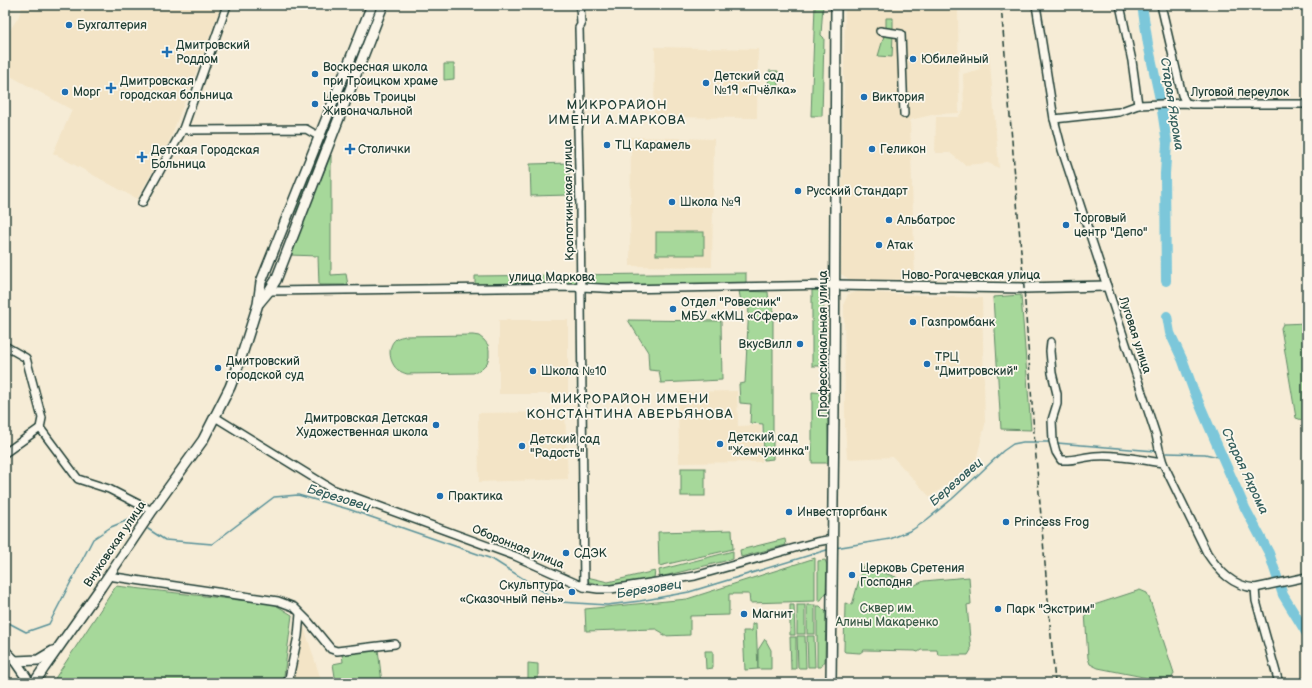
<svg xmlns="http://www.w3.org/2000/svg" width="1312" height="688" font-family="'Balsamiq Sans',sans-serif">
<style>
.built{fill:#f3e4c6}
.green{fill:#a6d89a;stroke:#628a67}
.lines{fill:none;stroke-linecap:round;stroke-linejoin:round}
.stream{stroke:#569098;stroke-width:1.5}
.river{stroke:#7bc7da;stroke-width:10}
.minor-casing{stroke:#1f3d34;stroke-width:10}
.major-casing{stroke:#1f3d34;stroke-width:12}
.minor{stroke:#fbf7ec;stroke-width:7}
.major{stroke:#fbf7ec;stroke-width:9}
.rail{stroke:#1f3d34;stroke-width:1.5;stroke-dasharray:6 3;stroke-linecap:butt}
.poi-dot{fill:#1f6fb2;stroke:#fbf7ec;stroke-width:1.5}
.labels{text-anchor:middle;dominant-baseline:central;stroke-width:3.5;stroke-linejoin:round;paint-order:stroke}
.poi-label{font-size:12px;fill:#1f3d34;stroke:#fbf7ec;text-anchor:start}
.street-label{font-size:12px;fill:#1f3d34;stroke:#fbf7ec}
.park-label{font-size:12px;fill:#3a5c48;stroke:#fbf7ec}
.water-label{font-size:13px;font-style:italic;fill:#36605e;stroke:#fbf7ec}
.neighbourhood-label{font-size:13px;letter-spacing:1px;fill:#1f3d34;stroke:#fbf7ec}
</style>
<rect width="100%" height="100%" fill="#f6ecd6"/>
<filter id="ink" filterUnits="userSpaceOnUse"><feTurbulence type="fractalNoise" baseFrequency=".025" numOctaves="2"/><feDisplacementMap in="SourceGraphic" scale="8" xChannelSelector="R" yChannelSelector="G"/><feConvolveMatrix kernelMatrix="1 2 1 2 8 2 1 2 1" color-interpolation-filters="sRGB"/></filter>
<g filter="url(#ink)">
<g class="built">
<polygon points="23,5 221,5 211,33 169,142 137,199 53,153 72,110 5,73 5,37 18,18"/>
<polygon points="845,5 958,5 959,113 936,114 910,120 915,280 849,279 841,274"/>
<polygon points="655,47 758,49 757,118 654,117"/>
<polygon points="989,52 999,168 988,163 965,165 950,153 935,153 936,117 958,117 964,109 963,74 980,69 977,55"/>
<polygon points="631,137 714,139 712,267 630,266"/>
<polygon points="858,292 982,298 985,425 975,464 930,497 893,457 847,459 845,425 844,303 848,294"/>
<rect x="499" y="320" width="69" height="74"/>
<polygon points="737,391 738,426 761,425 762,462 679,463 678,392"/>
<polygon points="565,412 568,479 479,482 478,413"/>
<polygon points="304,627 322,683 283,683 293,630"/>
</g>
<g class="green">
<polygon points="375,5 381,5 298,213 293,211"/>
<polygon points="815,5 823,5 821,35 824,38 822,116 811,116"/>
<polygon points="886,18 893,18 893,29 887,29 893,34 892,57 878,56 886,29"/>
<polygon points="444,64 454,64 454,79 444,80"/>
<polygon points="769,71 778,71 778,91 768,91"/>
<polygon points="331,155 331,275 346,274 348,285 319,285 318,256 289,255"/>
<polygon points="569,163 569,195 531,196 530,164"/>
<rect x="656" y="232" width="48" height="23"/>
<polygon points="746,273 746,285 475,286 475,276"/>
<polygon points="812,290 824,290 823,366 812,366"/>
<polygon points="739,291 768,292 769,304 773,306 773,459 764,460 763,424 750,423 751,404 740,403 739,384 745,383 749,305 741,302"/>
<polygon points="1021,295 1031,430 1001,429 993,297"/>
<polygon points="628,320 721,321 722,380 661,383 659,371 649,370 648,352"/>
<polygon points="1307,323 1307,428 1305,421 1296,418 1281,328 1283,324"/>
<path d="M473,335L479,336L484,340L488,345L489,350V357L487,363L479,371L473,373L407,374C404,373 401,372 398,370C390,364 386,347 396,339C399,337 402,337 405,336Z"/>
<polygon points="812,392 827,393 829,463 812,463"/>
<rect x="681" y="468" width="24" height="28"/>
<polygon points="732,530 733,549 659,566 658,532"/>
<polygon points="785,539 786,545 741,557 740,550"/>
<polygon points="733,551 733,559 660,577 659,570"/>
<polygon points="815,558 815,601 750,603 749,594 729,594 729,615 690,616 690,635 663,636 663,633 656,629 586,631 585,609 687,599"/>
<polygon points="825,560 827,565 826,593 821,600 818,601 818,561"/>
<polygon points="863,566 896,577 900,581 911,585 915,585 924,581 969,577 971,604 967,605 971,650 968,655 938,655 937,650 921,650 918,652 915,651 864,650 860,653 845,652 844,651 845,603 852,605"/>
<polygon points="655,571 654,578 609,587 586,581 587,577 608,582"/>
<polygon points="116,586 274,604 292,615 283,683 52,683"/>
<polygon points="1140,590 1147,593 1150,600 1174,673 1172,678 1148,678 1098,668 1090,664 1088,658 1085,612 1088,607"/>
<polygon points="790,605 794,605 795,635 790,635"/>
<rect x="797" y="605" width="8" height="29"/>
<rect x="807" y="605" width="8" height="29"/>
<polygon points="817,606 820,606 826,612 825,661 821,667 817,667"/>
<polygon points="756,623 758,669 745,670 743,631 752,631 752,624"/>
<polygon points="797,636 805,636 806,668 798,668"/>
<polygon points="807,636 814,636 815,667 808,667"/>
<polygon points="790,637 796,637 796,669 791,669"/>
<polygon points="765,639 771,650 771,669 758,669 758,650"/>
<polygon points="378,649 382,683 336,683 333,664 343,662 342,654"/>
<polygon points="705,651 713,651 713,668 706,669"/>
<polygon points="528,663 538,664 538,682 528,682"/>
</g>
<g class="lines">
<g class="stream">
<polyline points="1057,443 1155,451"/>
<polyline points="1166,453 1205,454 1218,457 1221,454"/>
<polyline points="148,529 165,540 212,544 274,497 298,495 348,509 492,559 560,602 607,605 640,601 689,592 830,549"/>
<polyline points="835,548 890,539 912,530 924,522 952,499 979,474 1003,451 1013,444 1023,442 1051,442"/>
<polyline points="5,621 26,632 49,624 93,539 111,527 128,520 136,522"/>
</g>
<g class="river">
<polyline points="1142,5 1148,44 1161,104 1167,143 1165,174 1166,281"/>
<polyline points="1167,316 1170,333 1183,361 1193,389 1221,454 1245,508 1269,553 1283,595 1307,634"/>
</g>
<g class="minor-casing">
<g id="minor">
<polyline points="580,5 581,25 579,28 581,108 578,130 580,208 584,587"/>
<path d="M1036,5L1054,119L1062,150L1156,435L1159,449L1163,463L1207,553C1219,571 1232,586 1255,588L1307,577"/>
<polyline points="1120,5 1132,61 1138,105"/>
<polyline points="1161,5 1182,95 1186,103"/>
<polyline points="880,31 901,34 904,114"/>
<polyline points="1054,119 1119,112 1138,105 1186,103 1192,104 1307,104"/>
<polyline points="183,129 189,130 306,129 320,137"/>
<polyline points="142,203 183,129 227,5"/>
<polyline points="269,291 581,287 621,289 835,285"/>
<path d="M1051,342L1050,351L1052,373L1057,394V404L1052,420L1053,441L1056,452L1061,460C1073,461 1083,457 1095,456C1117,454 1141,460 1163,463"/>
<polyline points="5,346 26,358 42,418 40,428 78,479 109,489 152,511"/>
<polyline points="215,417 332,489 515,556 584,587 598,589 611,589 695,576 816,542 833,539"/>
<polyline points="5,453 40,428"/>
<polyline points="108,576 278,601 294,607 308,621 331,649 337,651 395,644"/>
<polyline points="1255,588 1256,601 1279,683"/>
<polyline points="288,683 298,636 300,614"/>
</g>
</g>
<g class="major-casing">
<g id="major">
<polyline points="835,285 1024,288 1106,286"/>
<polyline points="259,303 269,291 276,280 383,5"/>
<polyline points="5,651 15,661 26,677 27,680 30,683"/>
<polyline points="15,661 38,660 53,651"/>
<polyline points="34,683 44,668 101,587 152,511 203,440 230,387 240,361 258,304 261,282 372,5"/>
<polyline points="831,683 834,409 836,5"/>
</g>
</g>
<use href="#minor" class="minor"/>
<use href="#major" class="major"/>
<polyline class="rail" points="1001,5 1024,288 1034,433 1055,683"/>
</g>
</g>
<g class="poi-dot">
<circle cx="69" cy="25" r="4"/>
<path d="M165 46h4v4h4v4h-4v4h-4v-4h-4v-4h4z"/>
<circle cx="913" cy="59" r="4"/>
<circle cx="315" cy="74" r="4"/>
<circle cx="706" cy="83" r="4"/>
<path d="M109 82h4v4h4v4h-4v4h-4v-4h-4v-4h4z"/>
<circle cx="65" cy="92" r="4"/>
<circle cx="864" cy="97" r="4"/>
<circle cx="315" cy="104" r="4"/>
<circle cx="607" cy="145" r="4"/>
<path d="M348 143h4v4h4v4h-4v4h-4v-4h-4v-4h4z"/>
<circle cx="872" cy="149" r="4"/>
<path d="M140 151h4v4h4v4h-4v4h-4v-4h-4v-4h4z"/>
<circle cx="798" cy="191" r="4"/>
<circle cx="672" cy="202" r="4"/>
<circle cx="889" cy="220" r="4"/>
<circle cx="1066" cy="225" r="4"/>
<circle cx="879" cy="245" r="4"/>
<circle cx="673" cy="309" r="4"/>
<circle cx="913" cy="322" r="4"/>
<circle cx="800" cy="344" r="4"/>
<circle cx="927" cy="364" r="4"/>
<circle cx="218" cy="368" r="4"/>
<circle cx="533" cy="371" r="4"/>
<circle cx="436" cy="425" r="4"/>
<circle cx="720" cy="444" r="4"/>
<circle cx="522" cy="446" r="4"/>
<circle cx="440" cy="496" r="4"/>
<circle cx="789" cy="512" r="4"/>
<circle cx="1006" cy="522" r="4"/>
<circle cx="566" cy="553" r="4"/>
<circle cx="852" cy="575" r="4"/>
<circle cx="572" cy="592" r="4"/>
<circle cx="998" cy="609" r="4"/>
<circle cx="744" cy="614" r="4"/>
</g>
<g class="labels">
<g class="poi-label">
<text x="77" y="25">Бухгалтерия</text>
<text x="176" y="45">Дмитровский<tspan x="176" dy="14">Роддом</tspan></text>
<text x="921" y="59">Юбилейный</text>
<text x="323" y="67">Воскресная школа<tspan x="323" dy="14">при Троицком храме</tspan></text>
<text x="714" y="76">Детский сад<tspan x="714" dy="14">№19 «Пчёлка»</tspan></text>
<text x="120" y="81">Дмитровская<tspan x="120" dy="14">городская больница</tspan></text>
<text x="73" y="92">Морг</text>
<text x="323" y="97">Церковь Троицы<tspan x="323" dy="14">Живоначальной</tspan></text>
<text x="872" y="97">Виктория</text>
<text x="615" y="145">ТЦ Карамель</text>
<text x="358" y="149">Столички</text>
<text x="880" y="149">Геликон</text>
<text x="151" y="150">Детская Городская<tspan x="151" dy="14">Больница</tspan></text>
<text x="806" y="191">Русский Стандарт</text>
<text x="680" y="202">Школа №9</text>
<text x="1074" y="218">Торговый<tspan x="1074" dy="14">центр "Депо"</tspan></text>
<text x="897" y="220">Альбатрос</text>
<text x="887" y="245">Атак</text>
<text x="681" y="302">Отдел "Ровесник"<tspan x="681" dy="14">МБУ «КМЦ «Сфера»</tspan></text>
<text x="921" y="322">Газпромбанк</text>
<text x="792" y="344" text-anchor="end">ВкусВилл</text>
<text x="935" y="357">ТРЦ<tspan x="935" dy="14">"Дмитровский"</tspan></text>
<text x="226" y="361">Дмитровский<tspan x="226" dy="14">городской суд</tspan></text>
<text x="541" y="371">Школа №10</text>
<text x="428" y="418" text-anchor="end">Дмитровская Детская<tspan x="428" dy="14">Художественная школа</tspan></text>
<text x="728" y="437">Детский сад<tspan x="728" dy="14">"Жемчужинка"</tspan></text>
<text x="530" y="439">Детский сад<tspan x="530" dy="14">"Радость"</tspan></text>
<text x="448" y="496">Практика</text>
<text x="797" y="512">Инвестторгбанк</text>
<text x="1014" y="522">Princess Frog</text>
<text x="574" y="553">СДЭК</text>
<text x="860" y="568">Церковь Сретения<tspan x="860" dy="14">Господня</tspan></text>
<text x="564" y="585" text-anchor="end">Скульптура<tspan x="564" dy="14">«Сказочный пень»</tspan></text>
<text x="1006" y="609">Парк "Экстрим"</text>
<text x="752" y="614">Магнит</text>
</g>
<g class="street-label">
<text x="1240" y="92">Луговой переулок</text>
<text transform="translate(569 200) rotate(-91)">Кропоткинская улица</text>
<text x="971" y="275">Ново-Рогачевская улица</text>
<text x="552" y="277">улица Маркова</text>
<text transform="translate(1135 335) rotate(72)">Луговая улица</text>
<text transform="translate(823 344) rotate(-90)">Профессиональная улица</text>
<text transform="translate(115 544) rotate(-56)">Внуковская улица</text>
<text transform="translate(518 547) rotate(22)">Оборонная улица</text>
</g>
<g class="park-label">
<text x="887" y="608">Сквер им.<tspan x="887" dy="14">Алины Макаренко</tspan></text>
</g>
<g class="water-label">
<text transform="translate(1172 104) rotate(81)">Старая Яхрома</text>
<text transform="translate(1245 471) rotate(65)">Старая Яхрома</text>
<text transform="translate(956 482) rotate(-41)">Березовец</text>
<text transform="translate(339 498) rotate(17)">Березовец</text>
<text transform="translate(649 589) rotate(-9)">Березовец</text>
</g>
<g class="neighbourhood-label">
<text x="617" y="105">МИКРОРАЙОН<tspan x="617" dy="15">ИМЕНИ А.МАРКОВА</tspan></text>
<text x="630" y="399">МИКРОРАЙОН ИМЕНИ<tspan x="630" dy="15">КОНСТАНТИНА АВЕРЬЯНОВА</tspan></text>
</g>
</g>
<rect width="1312" height="688" fill="none" stroke="#fbf7ec" stroke-width="20"/>
<rect x="10" y="10" width="1292" height="668" fill="none" stroke="#1f3d34" stroke-width="1.5" filter="url(#ink)"/>
</svg>
